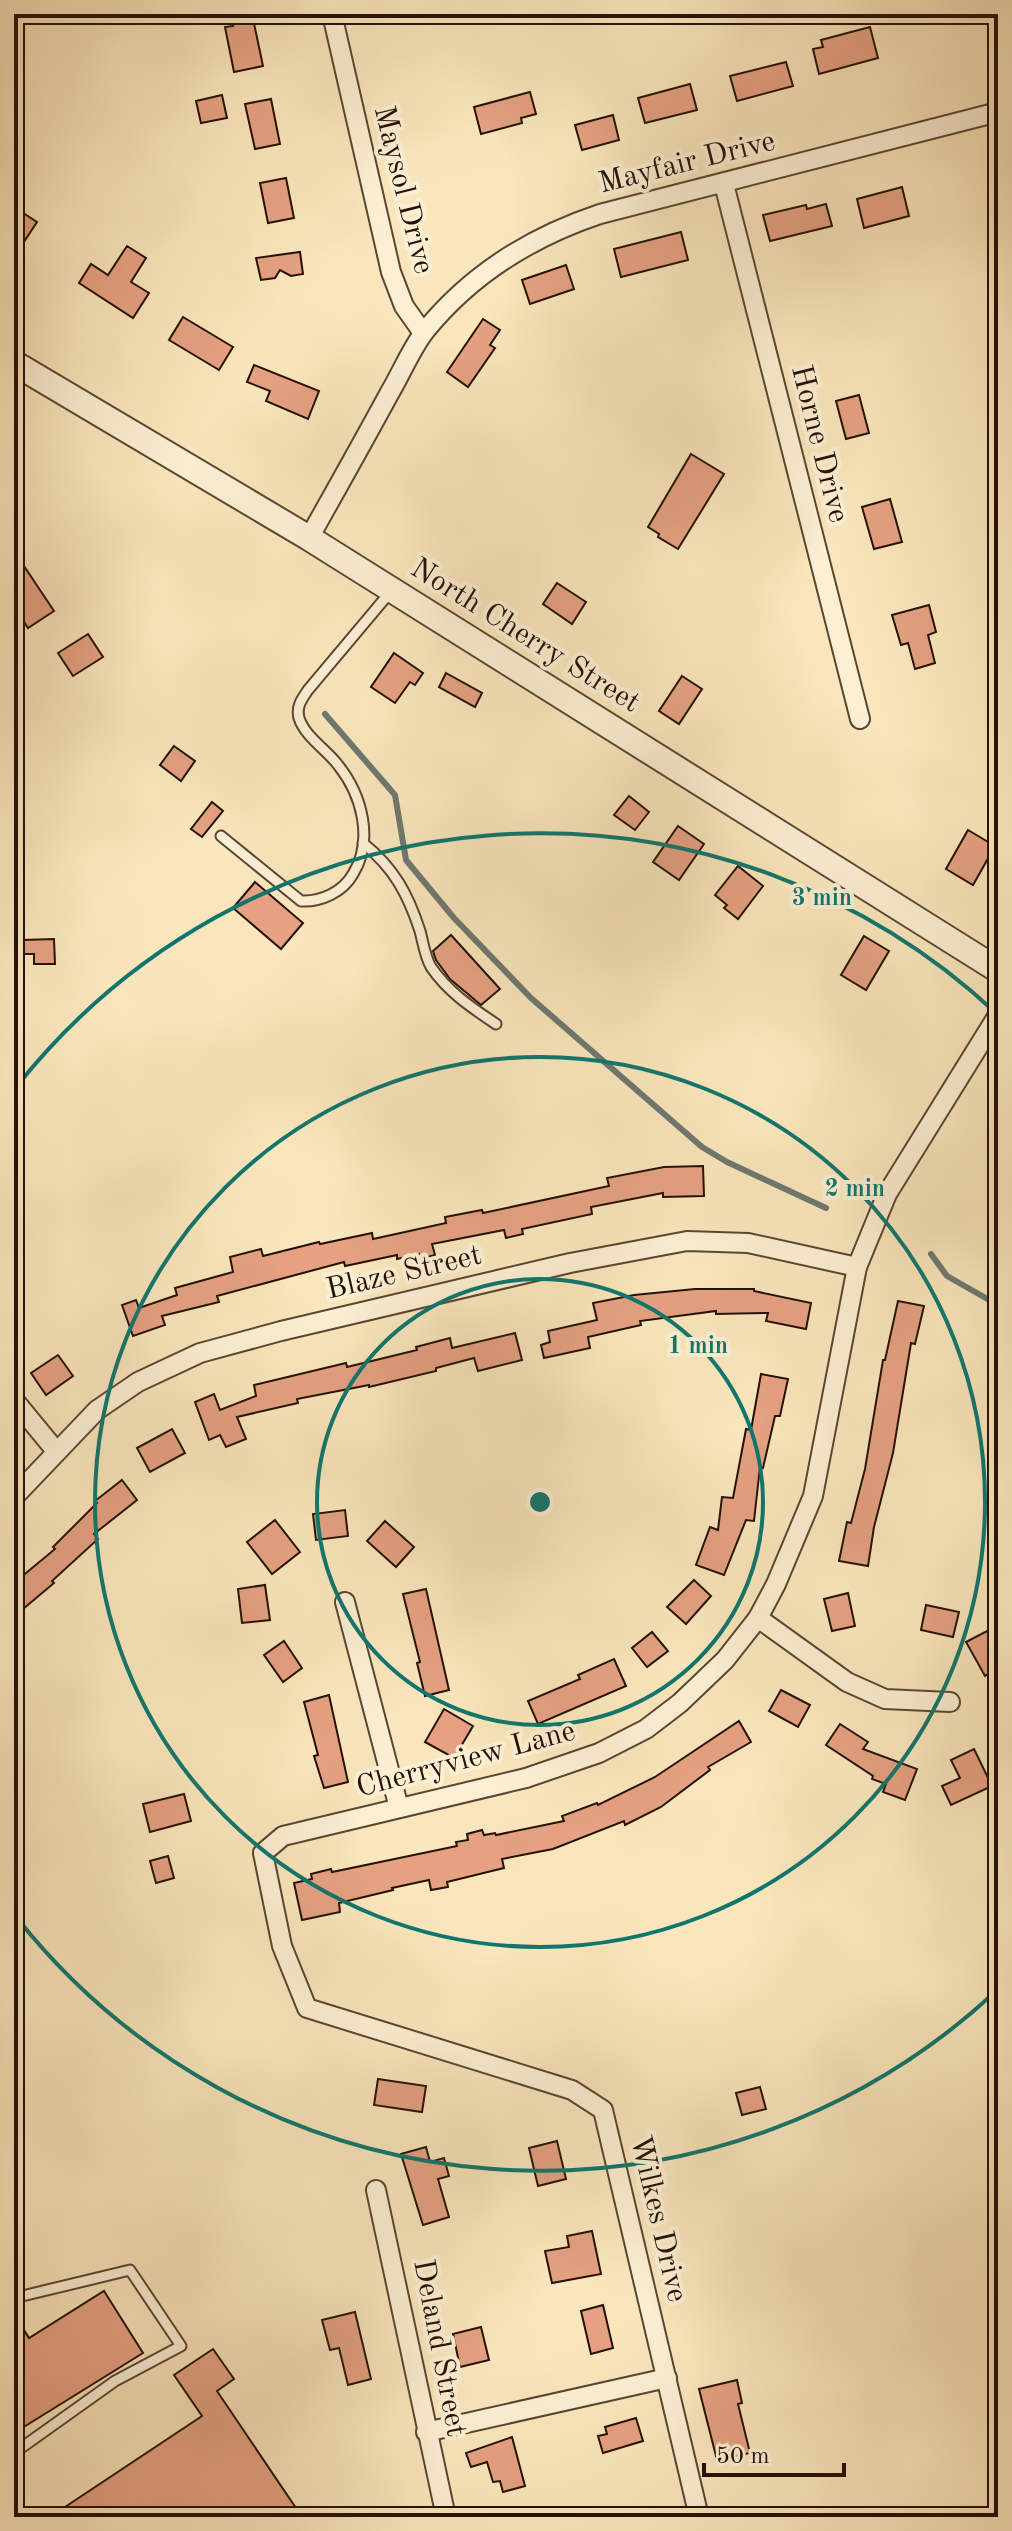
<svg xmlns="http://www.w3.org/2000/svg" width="1012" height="2531" font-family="'Old Standard TT',serif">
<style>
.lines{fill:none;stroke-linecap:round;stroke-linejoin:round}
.stream{stroke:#6f7872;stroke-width:6}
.building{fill:#e5a182;stroke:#241106;stroke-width:2}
.service-casing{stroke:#5a4634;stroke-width:13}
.minor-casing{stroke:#5a4634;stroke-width:22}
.tertiary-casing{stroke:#5a4634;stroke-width:28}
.service{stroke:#fcefd3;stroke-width:9}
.minor{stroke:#fcefd3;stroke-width:18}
.tertiary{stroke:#fcefd3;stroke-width:24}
.ring{fill:none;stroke:#0f766e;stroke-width:4}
.labels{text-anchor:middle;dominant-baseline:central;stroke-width:8;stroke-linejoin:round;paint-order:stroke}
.street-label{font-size:30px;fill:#241106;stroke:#fcefd3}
.centre{fill:#0f766e;stroke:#fcefd3;stroke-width:4}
.ring-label{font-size:24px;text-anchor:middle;font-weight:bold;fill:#0f766e;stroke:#fcefd3;stroke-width:8;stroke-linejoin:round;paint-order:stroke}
</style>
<rect width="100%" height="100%" fill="#fae6bc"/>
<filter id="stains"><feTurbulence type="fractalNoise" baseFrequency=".0025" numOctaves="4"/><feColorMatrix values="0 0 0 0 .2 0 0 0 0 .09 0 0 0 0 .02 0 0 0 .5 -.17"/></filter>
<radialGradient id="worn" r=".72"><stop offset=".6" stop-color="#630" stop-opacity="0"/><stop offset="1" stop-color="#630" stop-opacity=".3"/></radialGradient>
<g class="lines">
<g class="stream">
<polyline points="14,522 20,528"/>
<polyline points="325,714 395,795 406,860 454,918 531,998 702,1147 727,1162 826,1208"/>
<polyline points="931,1254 947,1276 998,1305"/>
</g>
</g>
<g class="building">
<polygon points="231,14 252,14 263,66 234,72 225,27 233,26"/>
<polygon points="870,27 878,58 819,74 813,49 823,47 821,40"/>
<polygon points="786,62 793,86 737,101 730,76"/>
<polygon points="690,84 697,110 645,123 638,98"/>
<polygon points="530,92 536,114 521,118 522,123 481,134 474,107"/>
<polygon points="222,95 227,118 201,123 196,101"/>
<polygon points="271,99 280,144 255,149 245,104"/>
<polygon points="613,115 619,140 582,150 575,125"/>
<polygon points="286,178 294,218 268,223 260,183"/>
<polygon points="902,187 909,216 864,228 857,199"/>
<polygon points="826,204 832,226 770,241 763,215 806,205 807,209"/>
<polygon points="14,207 37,222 14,257"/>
<polygon points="681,232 688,260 621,277 614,249"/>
<polygon points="127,246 146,258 131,282 149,293 133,318 79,283 91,264 108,275"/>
<polygon points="300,252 303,274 291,276 280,270 275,278 261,280 256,258"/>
<polygon points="566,265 574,289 530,304 522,280"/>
<polygon points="183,317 233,347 219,370 169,340"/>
<polygon points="483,319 500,330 490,345 495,348 468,387 447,372"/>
<polygon points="254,365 319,391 308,419 266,401 270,391 247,382"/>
<polygon points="859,395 869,433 846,439 836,401"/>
<polygon points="691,454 724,474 678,549 658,537 659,534 648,527"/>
<polygon points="890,499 902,542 874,549 862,507"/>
<polygon points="14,551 54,611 28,628 14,606"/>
<polygon points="557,583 586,602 572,624 543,604"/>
<polygon points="929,605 936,632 928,635 935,663 915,669 908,643 901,645 892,615"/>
<polygon points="88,634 103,657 73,676 58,653"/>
<polygon points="394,653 423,673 415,685 410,682 395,703 371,687"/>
<polygon points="446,673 482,693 475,707 439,687"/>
<polygon points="682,676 702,689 679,724 659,711"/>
<polygon points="174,746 195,761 181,781 160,765"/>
<polygon points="629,796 649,812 635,830 614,815"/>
<polygon points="212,802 223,811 202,837 191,829"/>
<polygon points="678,826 704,844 679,880 653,862"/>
<polygon points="968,830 995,846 973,885 946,869"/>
<polygon points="738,866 763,886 738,919 724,908 727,905 715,895"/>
<polygon points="255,882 303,923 281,949 233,908"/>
<polygon points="451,935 500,989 481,1005 450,979 436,960 433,951"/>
<polygon points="864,936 889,951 866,990 841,975"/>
<polygon points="54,939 55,964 34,964 34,954 22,954 22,940"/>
<polygon points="703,1166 704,1196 663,1197 663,1193 591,1207 592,1214 522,1229 523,1234 506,1238 504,1230 432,1244 435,1255 420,1259 419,1254 397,1259 397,1255 345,1266 344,1262 217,1296 219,1302 162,1316 165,1325 133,1336 122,1305 136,1300 139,1308 177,1295 175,1288 233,1272 230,1257 261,1249 263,1256 319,1242 320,1244 372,1233 373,1239 446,1223 445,1217 482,1210 483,1213 609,1186 607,1178 664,1167"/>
<polygon points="695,1289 754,1289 754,1291 811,1303 806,1329 766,1321 768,1313 716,1314 716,1311 640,1321 641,1325 588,1337 590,1348 544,1358 541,1345 550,1342 548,1331 597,1320 593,1303 634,1295"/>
<polygon points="898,1301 924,1306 915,1344 911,1343 893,1453 874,1527 868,1566 839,1561 847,1522 851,1523 865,1469 883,1360 885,1360"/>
<polygon points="515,1333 522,1360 478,1371 474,1358 436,1368 436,1371 369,1387 369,1385 297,1399 298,1403 237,1417 246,1439 226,1447 220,1435 209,1440 195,1402 214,1394 220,1410 256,1396 254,1385 346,1363 347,1367 417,1350 416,1347 450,1338 452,1348"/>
<polygon points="58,1355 73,1376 46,1395 31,1373"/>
<polygon points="761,1374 788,1379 780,1416 775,1416 763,1468 760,1467 754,1521 746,1520 724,1575 696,1565 710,1527 718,1530 722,1497 733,1498 746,1429 751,1430"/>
<polygon points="172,1429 185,1453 150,1472 137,1448"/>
<polygon points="122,1480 137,1500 94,1534 98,1539 52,1581 54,1583 23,1609 14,1597 14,1583 55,1549 53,1547 97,1503 95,1501"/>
<polygon points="345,1510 348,1536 316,1540 313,1514"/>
<polygon points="275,1520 300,1552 272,1574 247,1542"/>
<polygon points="385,1521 414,1547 396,1567 367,1541"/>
<polygon points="694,1580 711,1596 686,1624 667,1607"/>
<polygon points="265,1585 270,1620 242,1623 238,1589"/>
<polygon points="426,1589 449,1690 425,1696 417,1663 420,1662 403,1594"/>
<polygon points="848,1593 855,1626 832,1631 824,1599"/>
<polygon points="926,1605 959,1612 953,1637 921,1630"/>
<polygon points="987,1631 998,1650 998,1669 985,1676 966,1642"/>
<polygon points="652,1632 668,1651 647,1667 632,1648"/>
<polygon points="284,1641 302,1668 283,1682 264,1655"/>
<polygon points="614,1659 626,1686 538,1724 528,1701 580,1679 578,1675"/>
<polygon points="781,1690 810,1705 798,1727 769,1711"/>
<polygon points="329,1695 348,1782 324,1788 314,1756 318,1755 304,1702"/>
<polygon points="444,1709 473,1726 454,1758 425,1742"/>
<polygon points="739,1721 751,1742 708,1767 710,1770 661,1807 625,1825 624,1821 553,1849 502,1859 504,1868 447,1882 448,1887 431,1890 429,1880 392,1888 393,1890 339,1903 340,1912 302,1920 294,1883 312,1879 311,1874 331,1869 332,1872 457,1846 456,1842 468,1840 467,1834 482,1830 484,1835 495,1833 496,1835 564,1821 562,1816 597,1803 598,1805 655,1777"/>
<polygon points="840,1724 868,1742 863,1749 917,1769 905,1800 883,1792 886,1784 872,1779 873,1776 826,1745"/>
<polygon points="974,1749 992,1786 951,1805 942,1786 960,1778 951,1760"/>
<polygon points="184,1794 191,1821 150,1832 143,1804"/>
<polygon points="168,1856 174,1878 156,1883 150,1861"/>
<polygon points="378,2079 426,2086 422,2112 374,2105"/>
<polygon points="760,2087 766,2109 742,2115 736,2093"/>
<polygon points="557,2141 566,2179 538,2186 529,2148"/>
<polygon points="426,2147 430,2162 444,2158 449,2176 438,2179 449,2217 423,2225 401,2154"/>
<polygon points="592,2231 601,2274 552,2283 545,2251 569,2247 567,2236"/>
<polygon points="104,2291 143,2353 14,2433 14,2314 29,2338"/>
<polygon points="603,2305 613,2348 591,2354 581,2311"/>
<polygon points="355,2312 371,2379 348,2385 339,2348 330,2350 322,2320"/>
<polygon points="481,2327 489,2360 460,2367 453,2334"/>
<polygon points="213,2349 234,2379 217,2391 302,2517 50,2517 202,2416 174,2375"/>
<polygon points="737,2380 742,2403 738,2404 750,2453 717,2460 699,2389"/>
<polygon points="636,2418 643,2441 603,2453 598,2436 607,2434 605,2427"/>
<polygon points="512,2437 525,2486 503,2492 500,2481 493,2482 487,2462 471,2467 466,2453"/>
</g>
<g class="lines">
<g class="service-casing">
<g id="service">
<path d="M221,836L301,901C321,902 343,892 353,874C374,840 362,795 338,765C327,750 305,737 299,718C296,706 302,699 308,690L392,590"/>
<path d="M363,843C394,868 408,894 420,931C423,942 425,957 431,967C448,992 472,1008 496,1024"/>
<polyline points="14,2298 130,2270 181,2346 115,2381 14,2453"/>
</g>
</g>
<g class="minor-casing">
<g id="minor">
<polyline points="332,14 391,272 404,306 423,333"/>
<polyline points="724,184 860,719"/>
<path d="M309,538C336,490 363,442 389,394C401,374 411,349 425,331C472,273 531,237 600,214L998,112"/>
<polyline points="14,1400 56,1451"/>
<polyline points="14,1497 97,1410 138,1382 200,1353 281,1331 570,1263 687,1241 748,1243 857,1267"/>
<polyline points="345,1602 399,1808"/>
<polyline points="758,1618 847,1682 885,1699 950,1702"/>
<polyline points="376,2190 446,2517"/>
<polyline points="426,2432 667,2378"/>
<polyline points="699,2517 603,2110 572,2090 307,2008 282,1946 263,1853 283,1836 526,1778 599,1753 646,1729 680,1703 725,1660 758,1618 776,1584 813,1496 857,1267 887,1194 998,1015"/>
</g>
</g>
<g class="tertiary-casing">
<polyline id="tertiary" points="14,363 309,538 998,970"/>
</g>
<use href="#service" class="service"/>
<use href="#minor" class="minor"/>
<use href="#tertiary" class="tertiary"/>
</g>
<g class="ring">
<circle cx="540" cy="1502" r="223"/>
<circle cx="540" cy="1502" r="445"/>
<path d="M996 1991A668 668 0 0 1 17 1918M17 1086A668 668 0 0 1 996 1013"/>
</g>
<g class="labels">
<g class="street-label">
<text transform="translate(687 163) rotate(-14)">Mayfair Drive</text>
<text transform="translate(403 190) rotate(76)">Maysol Drive</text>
<text transform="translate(819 444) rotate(76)">Horne Drive</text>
<text transform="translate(525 636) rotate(32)">North Cherry Street</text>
<text transform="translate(404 1273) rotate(-13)">Blaze Street</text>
<text transform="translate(466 1760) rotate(-15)">Cherryview Lane</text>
<text transform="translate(658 2219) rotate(77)">Wilkes Drive</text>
<text transform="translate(439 2348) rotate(79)">Deland Street</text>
</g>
</g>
<circle cx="540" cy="1502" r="12" class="centre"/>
<g class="ring-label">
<text x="822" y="905">3 min</text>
<text x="855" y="1196">2 min</text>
<text x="698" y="1353">1 min</text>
</g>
<rect width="1012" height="2531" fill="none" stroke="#fae6bc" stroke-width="48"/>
<rect x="16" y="16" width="980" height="2499" fill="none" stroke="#241106" stroke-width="4"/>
<rect x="24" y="24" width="964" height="2483" fill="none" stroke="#241106" stroke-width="2"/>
<path d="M704 2463v12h140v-12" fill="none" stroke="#241106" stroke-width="4"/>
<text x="716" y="2463" font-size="24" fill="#241106" stroke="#fcefd3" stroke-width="6" paint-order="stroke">50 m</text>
<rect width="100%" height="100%" filter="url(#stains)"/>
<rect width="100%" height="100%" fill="url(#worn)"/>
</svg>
